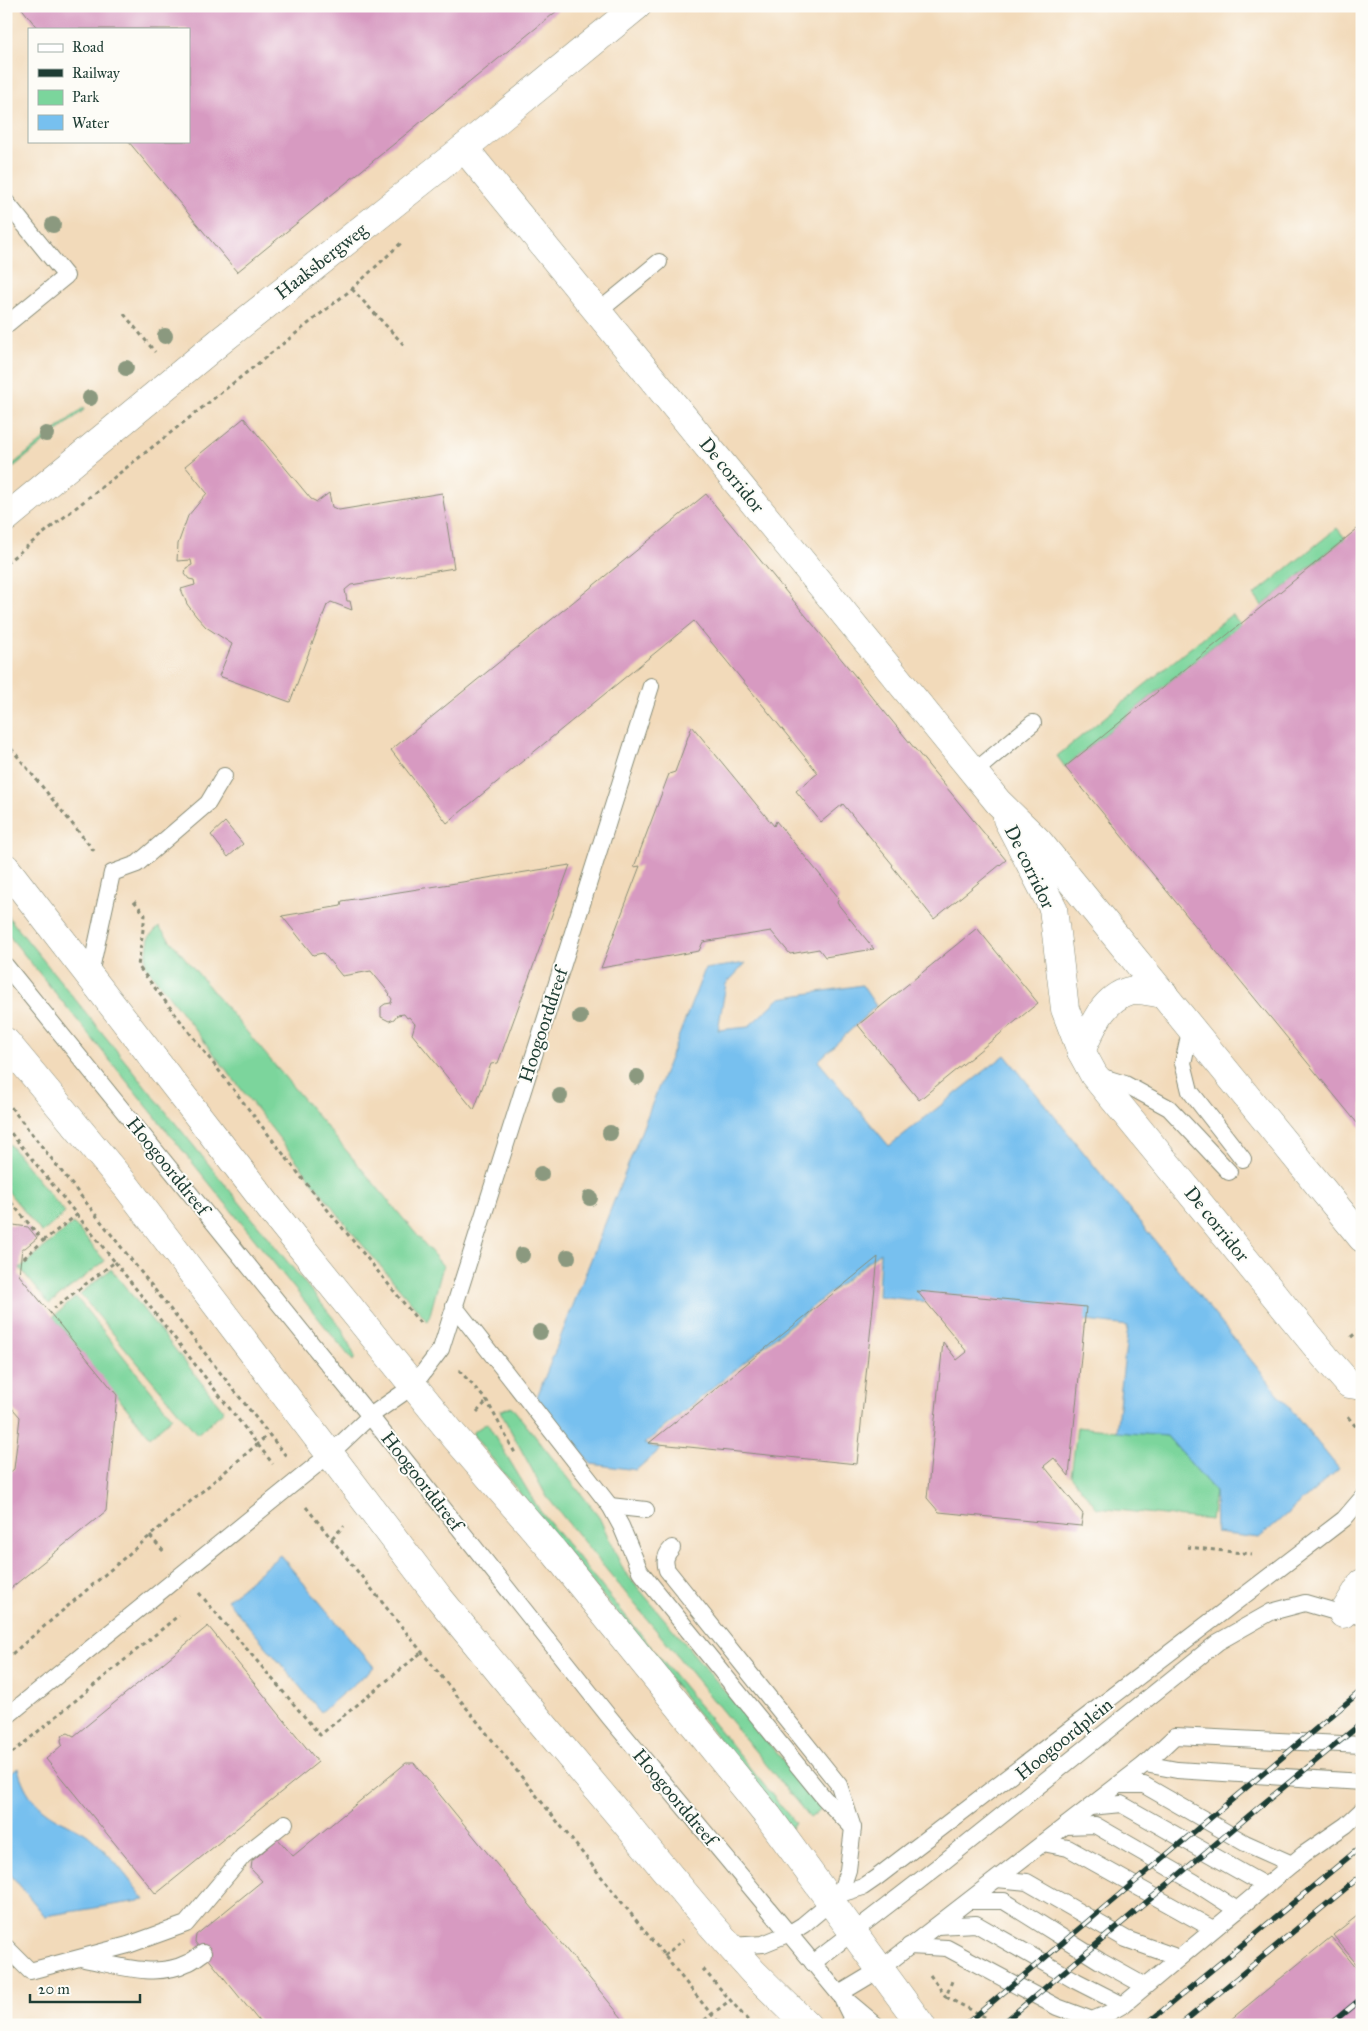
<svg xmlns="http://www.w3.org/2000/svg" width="1368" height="2031" font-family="'IM FELL Great Primer',serif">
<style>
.green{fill:#7bd59c;stroke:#4d8968}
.water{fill:#77c0ef;stroke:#4b7e92}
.building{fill:#d79ac1}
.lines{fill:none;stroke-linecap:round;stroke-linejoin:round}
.lane-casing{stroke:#888c77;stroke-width:18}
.street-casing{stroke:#888c77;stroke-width:29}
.secondary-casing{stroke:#888c77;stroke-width:29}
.path{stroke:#888c77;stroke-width:3;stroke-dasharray:4 4;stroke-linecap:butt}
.lane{stroke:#fff;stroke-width:16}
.street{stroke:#fff;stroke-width:28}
.secondary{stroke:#fff;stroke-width:28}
.rail-casing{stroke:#1f3d34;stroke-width:5.5}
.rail{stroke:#fdfcf7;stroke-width:4;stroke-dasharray:11;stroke-linecap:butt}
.tree{fill:#8b997f}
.labels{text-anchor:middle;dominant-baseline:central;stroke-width:4;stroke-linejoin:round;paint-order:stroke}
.street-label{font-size:19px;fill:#1f3d34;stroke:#fdfcf7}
</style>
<rect width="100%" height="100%" fill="#fdfcf7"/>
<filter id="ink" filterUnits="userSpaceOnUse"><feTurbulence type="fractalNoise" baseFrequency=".02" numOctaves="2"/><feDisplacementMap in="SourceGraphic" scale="10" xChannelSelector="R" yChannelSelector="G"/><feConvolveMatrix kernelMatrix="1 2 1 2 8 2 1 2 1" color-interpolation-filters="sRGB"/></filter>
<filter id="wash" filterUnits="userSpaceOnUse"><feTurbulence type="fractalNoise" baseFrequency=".0096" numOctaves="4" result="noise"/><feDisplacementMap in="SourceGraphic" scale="20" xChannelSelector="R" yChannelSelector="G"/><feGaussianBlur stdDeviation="1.12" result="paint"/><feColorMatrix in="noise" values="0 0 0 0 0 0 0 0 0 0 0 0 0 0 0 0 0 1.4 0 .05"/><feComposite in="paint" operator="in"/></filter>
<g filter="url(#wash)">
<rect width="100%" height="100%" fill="#f2daba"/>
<g class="green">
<polygon points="84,407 85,409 6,473 6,470"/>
<polygon points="1337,528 1345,538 1262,606 1254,595"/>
<polygon points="1232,614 1240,624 1065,767 1057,756"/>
<polygon points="6,914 342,1329 355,1357 353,1361 6,932"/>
<polygon points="159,927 443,1266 428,1322 355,1236 145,965 149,937"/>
<polygon points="6,1140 65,1213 42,1233 6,1189"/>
<polygon points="73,1223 105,1261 49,1304 20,1268"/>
<polygon points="111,1269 224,1411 197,1434 80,1294"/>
<polygon points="76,1297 172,1417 150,1437 53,1317"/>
<polygon points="511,1406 598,1515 624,1571 823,1808 810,1818 547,1497 500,1411"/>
<polygon points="487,1423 540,1511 795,1823 791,1829 473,1435 473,1432"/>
<polygon points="1077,1427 1167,1436 1215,1491 1211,1520 1097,1508 1071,1476"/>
</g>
<g class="water">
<polygon points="746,963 726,984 718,1030 748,1027 780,998 862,985 876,1006 818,1061 889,1146 1005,1055 1339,1469 1259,1538 1216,1533 1215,1491 1167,1436 1116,1432 1128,1326 878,1296 880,1252 644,1444 661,1449 636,1470 591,1464 537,1397 705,969"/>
<polygon points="280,1555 374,1667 321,1712 227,1600"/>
<path d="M18,1768C25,1796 40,1811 66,1823C73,1827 83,1831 89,1836C111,1855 128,1878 145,1900L45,1916L6,1869V1777Z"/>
</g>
<g id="blocks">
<g class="building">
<polygon points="20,6 563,6 237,272 128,141 189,141 189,29 38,29"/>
<polygon points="244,418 311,499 317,502 329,493 332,507 339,510 442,493 454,568 351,585 345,590 347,601 350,601 352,610 331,602 327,605 290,702 219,676 232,644 206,627 196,616 187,604 181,589 195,585 194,580 189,579 185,574 186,568 192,565 191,560 177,561 178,544 188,516 207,493 185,466"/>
<polygon points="706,494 1006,860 934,919 892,866 893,865 843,804 821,822 796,791 818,773 694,621 447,823 391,750"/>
<polygon points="1362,525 1362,1129 1065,767"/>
<polygon points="692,726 774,826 776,821 839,898 837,903 874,949 825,957 819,949 790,954 771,931 703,942 699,951 601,968 640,866 634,867 669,774 675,772"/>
<polygon points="225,822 243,844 228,857 211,835"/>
<polygon points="570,865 498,1063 491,1064 474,1110 412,1034 415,1024 409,1017 407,1018 404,1014 397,1015 394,1019 389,1021 381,1017 381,1007 385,1004 391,1003 392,999 389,995 390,994 371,971 342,976 323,953 313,955 282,916 341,906 342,901"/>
<polygon points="977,928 1038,1003 919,1100 858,1025"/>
<polygon points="6,1224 28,1227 37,1238 25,1248 22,1248 19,1275 117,1395 106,1511 6,1592 6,1476 14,1469 20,1417 6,1401"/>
<polygon points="878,1257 857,1464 649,1443"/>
<polygon points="917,1291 1086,1307 1069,1476 1054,1458 1044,1466 1083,1514 1081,1526 939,1512 927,1498 943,1342 957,1360 967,1352"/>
<polygon points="208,1626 318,1762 156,1894 46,1759 62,1745 61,1740 63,1735 68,1733 74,1736"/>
<polygon points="406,1763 414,1763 622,2018 623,2025 262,2025 195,1942 196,1935 262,1881 251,1869 252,1861 278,1839 293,1856"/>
<polygon points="1362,1912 1362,1971 1333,1935"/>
<polygon points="1331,1937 1362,1975 1362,2025 1224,2025"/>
</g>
</g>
</g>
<g filter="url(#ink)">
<use href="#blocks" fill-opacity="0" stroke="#888c77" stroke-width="1"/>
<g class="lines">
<g class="lane-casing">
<g id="lane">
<polyline points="6,202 66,276 6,325"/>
<polyline points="599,311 659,262"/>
<polyline points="974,772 1033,723"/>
<polyline points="6,966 370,1416 610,1718 839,1994 876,2025"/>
<polyline points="90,974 112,873 137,864 208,803 224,776"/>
<polyline points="1191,1027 1183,1063 1190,1091 1243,1159"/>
<polyline points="1096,1075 1125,1084 1169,1108 1229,1172"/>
<polyline points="454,1306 610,1506 621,1526 640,1571 824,1798 853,1828"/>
<polyline points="610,1506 646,1510"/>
<path d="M672,1548C665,1555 664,1561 667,1570L839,1785L853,1828L848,1870L840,1894L803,1925L790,1933L763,1944L730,1946"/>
<polyline points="6,1717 331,1453 370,1416 413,1386 441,1349 651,686"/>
<polyline points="1145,1764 1177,1770 1362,1782"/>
<polyline points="1118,1785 1144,1785 1245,1843 1292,1864"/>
<polyline points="1090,1807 1121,1804 1266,1886"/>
<polyline points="1065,1826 1095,1825 1194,1882 1237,1910"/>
<polyline points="1043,1843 1068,1848 1213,1929"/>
<polyline points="997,1879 1027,1882 1126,1939 1179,1958"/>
<polyline points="840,1894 863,1887 876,1878 1344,1519 1362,1498"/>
<polyline points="969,1901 1004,1901 1100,1961 1145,1986"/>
<polyline points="937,1926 976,1924 1076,1981 1123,2005"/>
<polyline points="909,1946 947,1948 1057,2007 1092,2020 1109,2013 1123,2005 1304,1854 1346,1825 1362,1810"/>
<polyline points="6,1947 30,1971 128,1945 186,1924 243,1856 285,1823"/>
<path d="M84,1959C116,1965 156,1979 187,1963C193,1961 198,1956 203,1953"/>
<polyline points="813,1963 936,1868 1218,1642 1271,1612 1305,1603 1343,1614 1362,1616"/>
<polyline points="839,1994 879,1970 1145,1764 1175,1736 1362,1745"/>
<polyline points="843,2001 855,2025"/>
</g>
</g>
<g class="street-casing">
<g id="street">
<polyline points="464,148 998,802 1039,842 1362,1238"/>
<polyline points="6,518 223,339 464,148 637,6"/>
<polyline points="1007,819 1053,908 1065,1009 1081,1051 1094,1075 1326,1358 1349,1384 1362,1386"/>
<path d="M1081,1051C1092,1028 1102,999 1129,991C1138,988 1154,993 1164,994"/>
<polyline points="1343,1614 1362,1583"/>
</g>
</g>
<g class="secondary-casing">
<g id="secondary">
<polyline points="6,868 268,1206 454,1436 555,1553 768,1816 921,2025"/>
<polyline points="6,1042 127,1187 440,1599 525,1703 707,1920 753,1972 807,2025"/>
</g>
</g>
<g class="path">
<polyline points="352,289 405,346"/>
<polyline points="124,314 155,352"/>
<polyline points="6,563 352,289 401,243"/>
<polyline points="6,742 95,852"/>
<polyline points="134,901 145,915 138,966 305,1182 420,1323"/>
<polyline points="6,1101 286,1456"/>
<polyline points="6,1127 115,1262 54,1308"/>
<polyline points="6,1196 43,1241 23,1259"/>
<polyline points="43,1241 78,1214"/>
<polyline points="115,1262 273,1464"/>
<polyline points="1351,1337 1362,1328"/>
<polyline points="459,1370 487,1401 515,1453"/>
<polyline points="477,1412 487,1401"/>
<polyline points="1348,1417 1362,1434"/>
<polyline points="306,1507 711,2014 722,2025"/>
<polyline points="150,1536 164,1552"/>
<polyline points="332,1538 344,1526"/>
<polyline points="1187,1547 1252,1554"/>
<polyline points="199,1593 320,1735 422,1652"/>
<polyline points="6,1659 268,1435"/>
<polyline points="6,1758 179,1615"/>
<polyline points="664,1956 683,1940"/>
<polyline points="703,1969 752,2025"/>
<polyline points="930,1975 946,1997 952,1981"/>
<polyline points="946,1997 987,2018 993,2025"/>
<polyline points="698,2025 729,2001"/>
</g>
<use href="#lane" class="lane"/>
<use href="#street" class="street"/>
<use href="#secondary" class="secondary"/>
<g class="rail-casing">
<g id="rail">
<polyline points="965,2025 1362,1690"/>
<polyline points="1001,2025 1258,1808 1362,1723"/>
<polyline points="1145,2025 1362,1846"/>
<polyline points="1180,2025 1362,1875"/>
<polyline points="1329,2025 1362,1998"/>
</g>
</g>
<use href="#rail" class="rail"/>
</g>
<g class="tree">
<circle cx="53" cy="225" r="8"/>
<circle cx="165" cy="336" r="8"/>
<circle cx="126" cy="368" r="8"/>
<circle cx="90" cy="398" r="8"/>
<circle cx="46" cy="434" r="8"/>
<circle cx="580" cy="1017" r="8"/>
<circle cx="637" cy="1077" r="8"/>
<circle cx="560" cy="1096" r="8"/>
<circle cx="610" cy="1133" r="8"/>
<circle cx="541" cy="1174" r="8"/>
<circle cx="590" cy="1198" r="8"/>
<circle cx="522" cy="1255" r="8"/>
<circle cx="568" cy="1257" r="8"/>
<circle cx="540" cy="1332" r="8"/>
</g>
</g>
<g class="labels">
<g class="street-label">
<text transform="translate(321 261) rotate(-38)">Haaksbergweg</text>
<text transform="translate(732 475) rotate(51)">De corridor</text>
<text transform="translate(1030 867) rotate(64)">De corridor</text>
<text transform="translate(543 1025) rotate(-72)">Hoogoorddreef</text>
<text transform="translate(168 1166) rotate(51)">Hoogoorddreef</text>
<text transform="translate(1217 1224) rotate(51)">De corridor</text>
<text transform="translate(422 1481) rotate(52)">Hoogoorddreef</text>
<text transform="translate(1064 1739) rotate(-39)">Hoogoordplein</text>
<text transform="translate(675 1797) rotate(50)">Hoogoorddreef</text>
</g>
</g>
<rect width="1368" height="2031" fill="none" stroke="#fdfcf7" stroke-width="25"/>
<rect x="28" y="28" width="162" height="115" fill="#fdfcf7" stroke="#a4b0a9"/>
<rect x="38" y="44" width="25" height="8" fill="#ffffff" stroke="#a4b0a9"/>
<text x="72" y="52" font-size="15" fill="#1f3d34">Road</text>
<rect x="38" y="69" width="25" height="8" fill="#1f3d34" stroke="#a4b0a9"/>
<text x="72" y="78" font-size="15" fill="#1f3d34">Railway</text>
<rect x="38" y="90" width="25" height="15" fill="#7bd59c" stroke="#a4b0a9"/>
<text x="72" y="102" font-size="15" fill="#1f3d34">Park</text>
<rect x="38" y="115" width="25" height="15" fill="#77c0ef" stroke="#a4b0a9"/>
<text x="72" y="128" font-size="15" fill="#1f3d34">Water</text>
<path d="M30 1994v8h110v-8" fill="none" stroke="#1f3d34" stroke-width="2.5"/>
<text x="38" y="1994" font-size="15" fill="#1f3d34" stroke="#fdfcf7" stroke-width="4" paint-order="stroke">20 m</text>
</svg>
